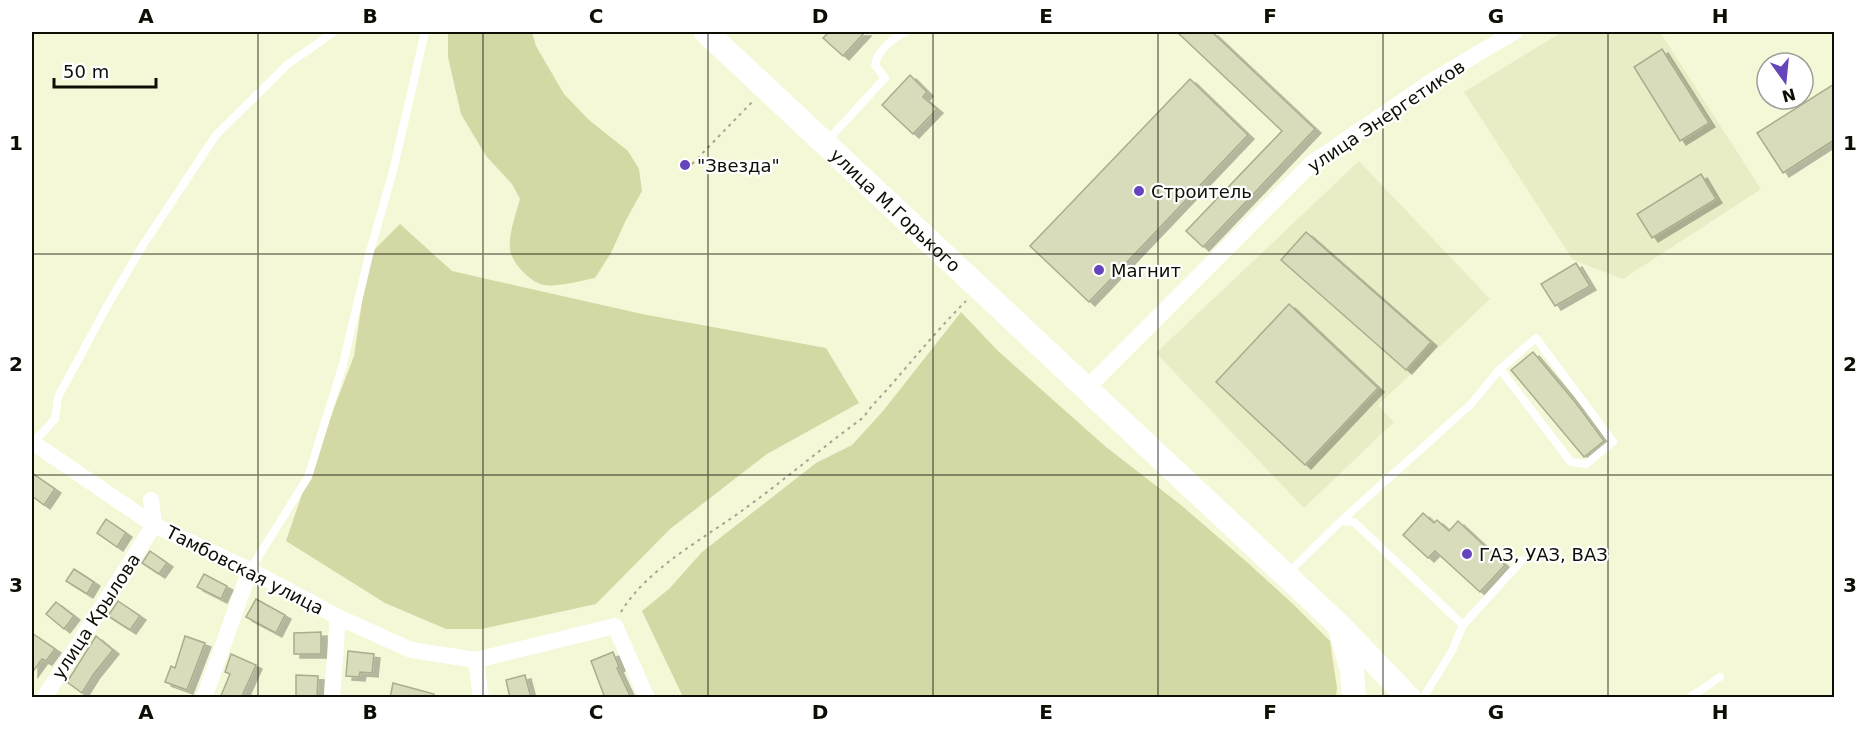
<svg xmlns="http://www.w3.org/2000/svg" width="1866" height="729" font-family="'DejaVu Sans',sans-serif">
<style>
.built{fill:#e9ecc4}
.green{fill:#d4d8a5}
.building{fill:#d9dcbb;stroke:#aaad8d;stroke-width:1.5;filter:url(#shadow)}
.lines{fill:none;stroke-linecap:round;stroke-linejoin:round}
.path{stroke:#a4a68d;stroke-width:2;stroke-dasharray:3 4.5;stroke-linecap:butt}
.service{stroke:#fff;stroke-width:8}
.minor{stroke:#fff;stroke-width:16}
.secondary{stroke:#fff;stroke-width:24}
.grid{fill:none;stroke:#0e0e04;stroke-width:1.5;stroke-opacity:0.55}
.poi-dot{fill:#6644bc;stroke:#fff;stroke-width:2}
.labels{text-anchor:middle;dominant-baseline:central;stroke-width:4.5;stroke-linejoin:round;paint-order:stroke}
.street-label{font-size:18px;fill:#0e0e04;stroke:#fff}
.poi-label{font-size:18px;fill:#0e0e04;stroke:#fff;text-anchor:start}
.neatline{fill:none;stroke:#0e0e04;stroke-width:2}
.grid-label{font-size:20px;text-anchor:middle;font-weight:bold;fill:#0e0e04}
</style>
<defs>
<filter id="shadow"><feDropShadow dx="6" dy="4" stdDeviation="0" flood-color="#0004"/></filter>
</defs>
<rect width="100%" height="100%" fill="#f5f8d7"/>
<g class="built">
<polygon points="1562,32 1660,32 1761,189 1623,279 1573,260 1464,92"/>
<polygon points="1359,161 1490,299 1378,405 1394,422 1304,508 1156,353"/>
</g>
<g class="green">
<path d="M448,32H532L536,46L564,94L589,120L628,151L639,169L642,191L625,222L611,253L595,278C579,281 560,287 544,285C531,283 512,263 510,250C508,236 516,213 520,199L512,184L486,156L461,114L448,57Z"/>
<polygon points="400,224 452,271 642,314 826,348 859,403 767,454 670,529 596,604 482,629 446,629 385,603 286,541 312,465 354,356 369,255"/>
<polygon points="961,312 998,351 1106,447 1181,505 1248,563 1294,605 1330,641 1337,688 1336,697 683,697 642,611 669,589 702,552 816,463 852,445 883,411"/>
</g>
<g class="building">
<polygon points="829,32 865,32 843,56 823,38"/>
<polygon points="1177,32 1212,32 1315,129 1203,247 1186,231 1282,131"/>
<polygon points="1662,49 1709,123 1680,141 1634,67"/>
<polygon points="910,75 927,92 923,97 937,109 913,134 882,105"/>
<polygon points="1190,79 1248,135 1089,302 1030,246"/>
<polygon points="1834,84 1834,140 1783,173 1757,133"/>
<polygon points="1701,174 1716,199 1652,238 1637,214"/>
<polygon points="1306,232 1431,342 1406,370 1281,260"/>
<polygon points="1576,263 1590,286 1555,306 1541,284"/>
<polygon points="1289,304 1378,388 1305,465 1216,382"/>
<polygon points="1533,352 1576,403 1604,441 1584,457 1511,370"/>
<polygon points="32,473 55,489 44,505 32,496"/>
<polygon points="1423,513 1434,523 1437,520 1449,531 1458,521 1505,565 1480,592 1435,551 1428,558 1403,535"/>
<polygon points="106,519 126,533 117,547 97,533"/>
<polygon points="150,551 167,563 159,574 142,563"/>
<polygon points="74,569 94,582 87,594 66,581"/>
<polygon points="204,574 227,586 221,599 197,587"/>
<polygon points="256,599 285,615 276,633 246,617"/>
<polygon points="118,601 140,616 130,630 108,616"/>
<polygon points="56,602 74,616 64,629 46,614"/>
<polygon points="321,632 321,654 294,654 294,633"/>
<polygon points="32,633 55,649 46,661 42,659 32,673"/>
<polygon points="96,636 113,650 93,675 82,693 67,682"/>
<polygon points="185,636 205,643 187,690 165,682 171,666 175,668"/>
<polygon points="348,651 374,654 372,673 360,672 359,677 346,676"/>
<polygon points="613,652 619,667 617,668 631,698 605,698 591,661"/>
<polygon points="231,654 256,665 241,698 220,698 230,674 225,672"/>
<polygon points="296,675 318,676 317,696 296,696"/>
<polygon points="525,675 531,698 510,698 506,680"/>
<polygon points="393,683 434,694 434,698 390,698"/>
</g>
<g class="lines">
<g class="path">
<polyline points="692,164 753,101"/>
<path d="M621,612C647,568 707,537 747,507C787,478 824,446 864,417C871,405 882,396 891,385C916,356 940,327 966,301"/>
</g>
<g class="service">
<path d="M827,141L885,78L875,65C877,51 894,37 906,32"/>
<polyline points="33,443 55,419 58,397 106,308 143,245 216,135 288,64 334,32"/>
<polyline points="1341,521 1470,405 1500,369 1536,338 1613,442 1586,464 1571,462 1500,369"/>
<polyline points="250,570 308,477 343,364 369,255 393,171 425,32"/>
<polyline points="1288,573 1341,521 1354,522 1463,625 1452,651 1423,698"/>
<polyline points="1463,625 1522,560"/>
<polyline points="1689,698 1720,677"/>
</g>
<g class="minor">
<polyline points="1087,388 1312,163 1432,81 1514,32"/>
<polyline points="32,442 154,525 250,570 338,617 411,650 476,660 615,626 647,698"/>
<polyline points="476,660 481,698"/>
<polyline points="44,698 154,525 151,500"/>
<polyline points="204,698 250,570"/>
<polyline points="332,698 338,617"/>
</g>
<g class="secondary">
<path id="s1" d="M706,32L1340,626L1409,698"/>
<polyline points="1340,628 1352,670 1354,698"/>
</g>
</g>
<path class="grid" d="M258,32V698M483,32V698M708,32V698M933,32V698M1158,32V698M1383,32V698M1608,32V698M32,254H1834M32,475H1834"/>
<g class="poi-dot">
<circle cx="685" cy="165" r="6"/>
<circle cx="1139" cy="191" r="6"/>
<circle cx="1099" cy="270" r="6"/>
<circle cx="1467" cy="554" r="6"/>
</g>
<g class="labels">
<g class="street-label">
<text transform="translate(1386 116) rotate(-34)">улица Энергетиков</text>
<text stroke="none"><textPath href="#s1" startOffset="260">улица М.Горького</textPath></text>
<text transform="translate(245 570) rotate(27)">Тамбовская улица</text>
<text transform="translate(96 616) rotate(-57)">улица Крылова</text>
</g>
<g class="poi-label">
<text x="697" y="165">"Звезда"</text>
<text x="1151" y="191">Строитель</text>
<text x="1111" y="270">Магнит</text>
<text x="1479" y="554">ГАЗ, УАЗ, ВАЗ</text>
</g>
</g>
<rect width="1866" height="729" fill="none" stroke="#ffffff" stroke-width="66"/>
<g transform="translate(1785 81) rotate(165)"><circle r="28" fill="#ffffff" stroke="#9f9f9b" stroke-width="1.5"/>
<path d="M0-4.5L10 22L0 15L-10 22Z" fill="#6644bc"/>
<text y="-9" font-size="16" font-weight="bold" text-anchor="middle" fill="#0e0e04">N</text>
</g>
<path d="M54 78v9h102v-9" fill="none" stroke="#0e0e04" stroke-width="3"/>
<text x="63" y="78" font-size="18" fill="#0e0e04" stroke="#ffffff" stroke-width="4.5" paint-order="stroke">50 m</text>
<rect x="33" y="33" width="1800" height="663" class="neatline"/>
<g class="grid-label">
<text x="146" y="23">A</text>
<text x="370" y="23">B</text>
<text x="596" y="23">C</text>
<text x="820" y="23">D</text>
<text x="1046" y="23">E</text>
<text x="1270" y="23">F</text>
<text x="1496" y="23">G</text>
<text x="1720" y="23">H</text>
<text x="16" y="150">1</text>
<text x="1850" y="150">1</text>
<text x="16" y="371">2</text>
<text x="1850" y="371">2</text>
<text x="16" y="592">3</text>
<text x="1850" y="592">3</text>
<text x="146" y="719">A</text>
<text x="370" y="719">B</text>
<text x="596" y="719">C</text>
<text x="820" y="719">D</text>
<text x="1046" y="719">E</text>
<text x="1270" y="719">F</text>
<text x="1496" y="719">G</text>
<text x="1720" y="719">H</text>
</g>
</svg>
